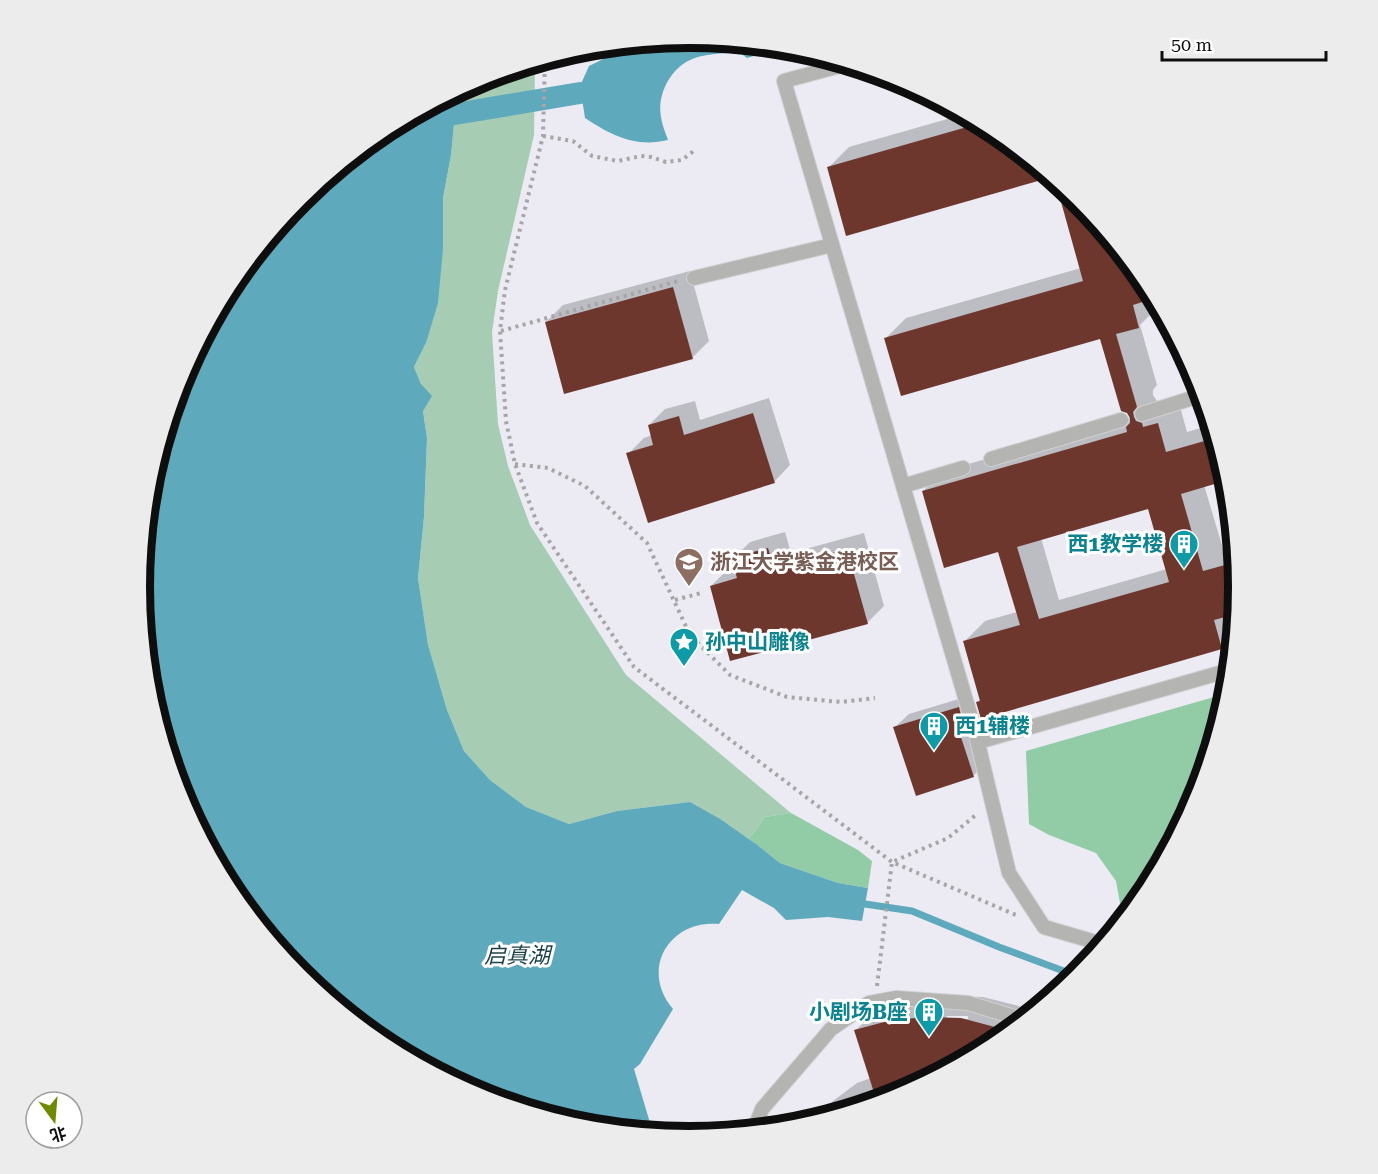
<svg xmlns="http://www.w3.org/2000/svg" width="1378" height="1174" font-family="'Roboto Serif','Noto Sans SC',serif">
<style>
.built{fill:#ecebf4}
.green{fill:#a6cdb4}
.forest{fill:#91cca7}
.water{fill:#5eaabc}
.shadow{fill:#0003;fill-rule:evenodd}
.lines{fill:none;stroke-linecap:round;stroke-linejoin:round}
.stream{stroke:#5eaabc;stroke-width:7}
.canal{stroke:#5eaabc;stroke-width:22}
.building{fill:#6e372e;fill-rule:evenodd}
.service-casing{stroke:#d0d0d1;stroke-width:16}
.path{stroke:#a6a6a7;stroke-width:4;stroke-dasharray:3 4.5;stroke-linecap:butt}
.service{stroke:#b4b4b3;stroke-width:14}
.labels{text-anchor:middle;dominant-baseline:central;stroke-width:6;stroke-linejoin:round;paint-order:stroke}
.culture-label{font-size:21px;font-weight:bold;fill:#0d838f;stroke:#fff;text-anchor:end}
.education-label{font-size:21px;font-weight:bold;fill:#785e54;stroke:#fff;text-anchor:start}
.water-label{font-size:22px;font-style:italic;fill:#1c4149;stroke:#fff}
.rim{fill:none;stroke:#0e0e0e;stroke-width:8}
</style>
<rect width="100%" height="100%" fill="#f5f5f6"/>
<circle class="built" cx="689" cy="587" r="548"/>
<polygon class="green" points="535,62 534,135 498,291 492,332 498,424 508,466 530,525 626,675 791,813 765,817 749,839 690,802 617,811 569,824 526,807 490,780 464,751 447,710 428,646 418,578 424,517 427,438 423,411 421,384 414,367 426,343 443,249 443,198 451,155 455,114 454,92 479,79"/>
<g class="forest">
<polygon points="1228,693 1197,798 1146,893 1123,920 1116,881 1096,853 1049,835 1029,824 1026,751"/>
<polygon points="791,813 858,850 872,861 868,888 838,883 780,863 749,839 765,817"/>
</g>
<g class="water">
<path d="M689,38L785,47L747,58L739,52C723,54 702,53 688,61C669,71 657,96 661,117C662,124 665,132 668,140C635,148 611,135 585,118L580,86L589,66L636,43Z"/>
<path d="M454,92L455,114L451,155L443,198V249L438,303L426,343L414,367L421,384L432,396L423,411L427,438L424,517L418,578L428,645L447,710L464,751L490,780L526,807L569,824L617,811L690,802L720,819L756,844L780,863L838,883L868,888L862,921L828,917L786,920L774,908L742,890L719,924C670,919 639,969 673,1009L640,1064L634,1069L653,1133L581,1126L478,1095L383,1044L300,975L232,892L181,797L150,694L140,587L150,479L181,376L232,281L301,198L384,130Z"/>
</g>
<g class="shadow">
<polygon points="965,114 995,130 828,168 849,147"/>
<path d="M1057,181L1078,199L1146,282L1159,306L1140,325L1157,385L1153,390V395L1157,401L1162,402L1179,403L1187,432L1211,425L1228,479L1204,485L1224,552L1235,549L1238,587L1234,636L1221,648L977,702L981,699L964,642L985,621L1017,612L999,551L923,491L944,471L1131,417L1101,337L886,338L906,318L1081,268ZM1149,507L1167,569L1059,600L1041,538Z"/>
<polygon points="690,271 709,341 692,358 546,322 563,305"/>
<polygon points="769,398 790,465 774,482 628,454 644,438 652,435 649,425 665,409 695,401 700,420"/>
<polygon points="785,532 791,553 864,533 884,606 867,623 711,586 728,569 735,567 733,559 750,542"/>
<polygon points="972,695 976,709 971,714 986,763 973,776 895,727 909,714"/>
<path d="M947,996L983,997L1019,1006L1032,1013L994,1044L899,1095L813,1121L833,1101L857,1083L871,1078L856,1030L877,1009L903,1002ZM946,1016H968V1019H949Z"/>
</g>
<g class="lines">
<polyline class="stream" points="865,904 912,911 999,947 1077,976"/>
<polyline class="canal" points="455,114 580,93"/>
</g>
<g class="building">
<polygon points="981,123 995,130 1052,177 846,236 827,167"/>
<path d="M1055,180L1078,199L1146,282L1155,298L1133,305L1139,328L1116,334L1137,407L1133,412L1134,417L1136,421L1142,423L1143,427L1158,423L1166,452L1215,438L1228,480L1181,494L1203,571L1236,562L1238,587L1236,614L1214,620L1222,649L981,719L976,702L980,701L963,641L1020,625L998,552L944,568L922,491L1127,432L1126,427L1130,423V418L1127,413L1121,411L1100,339L901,396L884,338L1083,281ZM1148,509L1169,582L1039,619L1017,547Z"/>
<polygon points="673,287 693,359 564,394 545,322"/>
<polygon points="753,413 775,483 648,523 626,453 653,445 648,425 679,416 684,435"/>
<polygon points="768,548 774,568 847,549 868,624 730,661 710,586 737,578 731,558"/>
<polygon points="959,707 963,724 957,725 974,777 916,796 893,727"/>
<polygon points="924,1017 961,1018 1010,1031 994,1044 899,1095 877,1102 854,1030 888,1021"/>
</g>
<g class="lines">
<g class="service-casing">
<g id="service">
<polyline points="847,64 784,81 975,731 1009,873 1044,927 1092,941 1101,947"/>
<polyline points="694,278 832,245"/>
<polyline points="1142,414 1202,395"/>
<polyline points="991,459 1121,420"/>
<polyline points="903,486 963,468"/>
<polyline points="978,742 1230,670"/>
<polyline points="754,1130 762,1109 831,1029 869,1003 896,998 968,1003 1024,1020"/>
</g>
</g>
<g class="path">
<polyline points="545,59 543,136 505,290 500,331 506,421 515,464 537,523 634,667 892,862 1016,915"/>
<polyline points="543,136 573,141 592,156 618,161 641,156 651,157 666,162 682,160 695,150"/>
<polyline points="501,331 678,281"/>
<polyline points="515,464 548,468 585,486 647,543 690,635 730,675 787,697 841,702 875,698"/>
<polyline points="675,600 701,593"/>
<polyline points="877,986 892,862 948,838 977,814"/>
</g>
<use href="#service" class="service"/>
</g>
<defs>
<g id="building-pin" transform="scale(1.5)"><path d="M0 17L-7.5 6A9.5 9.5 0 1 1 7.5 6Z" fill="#0f9aa8" stroke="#fff"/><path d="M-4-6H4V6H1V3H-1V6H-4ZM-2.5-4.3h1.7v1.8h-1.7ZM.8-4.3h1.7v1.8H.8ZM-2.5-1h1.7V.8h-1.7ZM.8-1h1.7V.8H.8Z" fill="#fff"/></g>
<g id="university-pin" transform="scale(1.5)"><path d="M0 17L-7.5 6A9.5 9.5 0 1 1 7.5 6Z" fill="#8d6e63" stroke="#fff"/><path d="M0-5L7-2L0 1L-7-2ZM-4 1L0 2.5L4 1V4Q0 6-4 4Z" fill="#fff"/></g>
<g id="sight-pin" transform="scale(1.5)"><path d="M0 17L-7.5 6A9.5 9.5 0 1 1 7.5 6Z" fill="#0f9aa8" stroke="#fff"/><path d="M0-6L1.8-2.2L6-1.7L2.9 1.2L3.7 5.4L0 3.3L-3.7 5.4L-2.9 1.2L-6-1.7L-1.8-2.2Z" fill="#fff"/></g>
</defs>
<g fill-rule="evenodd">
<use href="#building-pin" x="1184" y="544"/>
<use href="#university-pin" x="689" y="562"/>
<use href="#sight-pin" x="684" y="642"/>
<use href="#building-pin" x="934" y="726"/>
<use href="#building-pin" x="929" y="1012"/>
</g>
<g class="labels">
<g class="culture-label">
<text x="1163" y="544">西1教学楼</text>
<text x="705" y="642" text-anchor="start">孙中山雕像</text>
<text x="955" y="726" text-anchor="start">西1辅楼</text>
<text x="908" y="1012">小剧场B座</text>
</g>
<g class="education-label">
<text x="710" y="562">浙江大学紫金港校区</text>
</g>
<g class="water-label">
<text x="517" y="955">启真湖</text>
</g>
</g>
<path d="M0 0H1378V1174H0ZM150 587a539 539 0 1 1 1078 0a539 539 0 1 1-1078 0Z" fill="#ececec" fill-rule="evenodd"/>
<path class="rim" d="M150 587a539 539 0 1 1 1078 0a539 539 0 1 1-1078 0Z"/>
<g transform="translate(54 1120) rotate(164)"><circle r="28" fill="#ffffff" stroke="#9f9f9f" stroke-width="1.5"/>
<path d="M0-4.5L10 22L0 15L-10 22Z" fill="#6d8a02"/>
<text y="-9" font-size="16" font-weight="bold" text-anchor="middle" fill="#0e0e0e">北</text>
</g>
<path d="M1162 51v9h164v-9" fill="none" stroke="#0e0e0e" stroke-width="3"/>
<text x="1171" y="51" font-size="18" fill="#0e0e0e" stroke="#ffffff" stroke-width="4.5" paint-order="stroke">50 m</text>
</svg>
